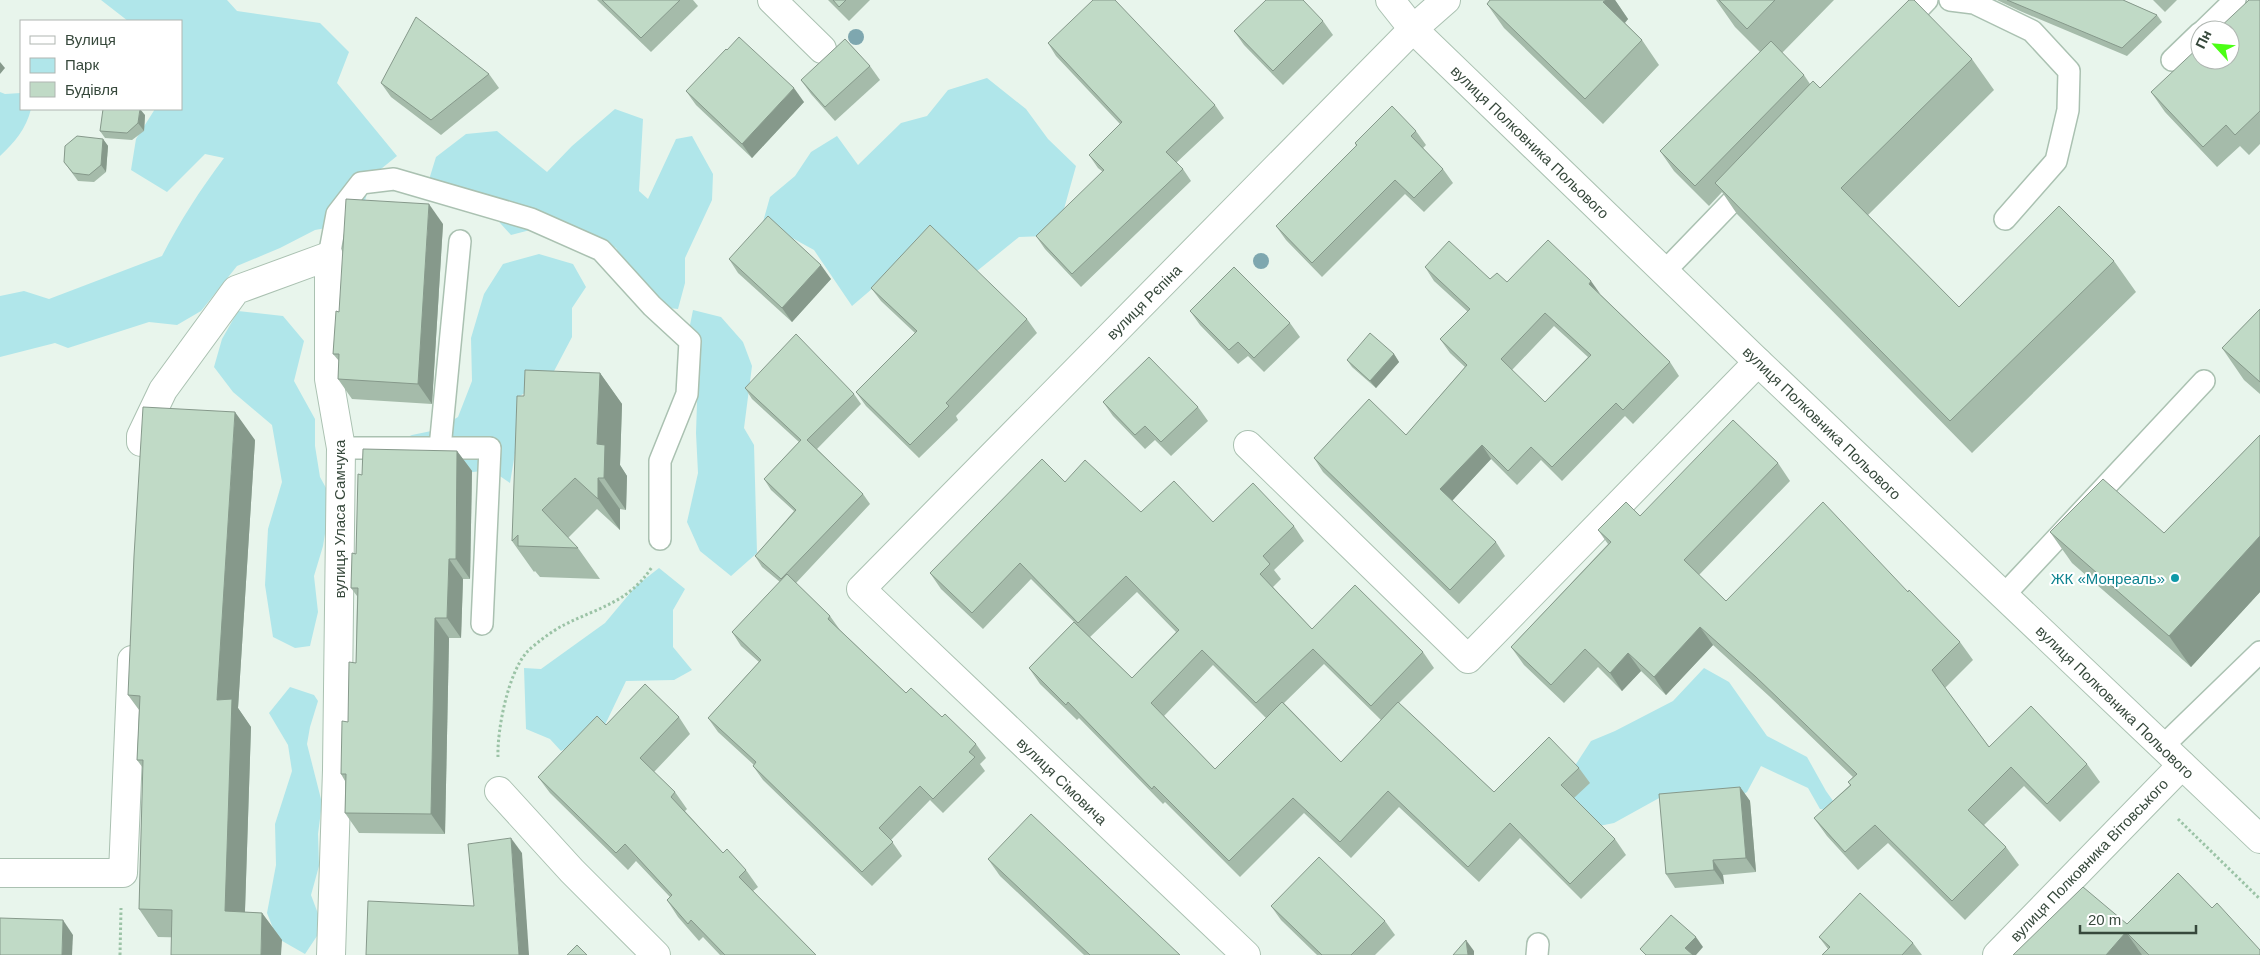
<svg xmlns="http://www.w3.org/2000/svg" width="2260" height="955" font-family="Arial,sans-serif">
<style>
.green{fill:#b0e6ea}
.lines{fill:none;stroke-linecap:round;stroke-linejoin:round}
.lane-casing{stroke:#aac1b1;stroke-width:24}
.street-casing{stroke:#aac1b1;stroke-width:30}
.path{stroke:#9bc3a6;stroke-width:3;stroke-dasharray:2.5 2.5;stroke-linecap:butt}
.lane{stroke:#fff;stroke-width:21}
.street{stroke:#fff;stroke-width:28}
.tree{fill:#7ea7af}
.wall{fill:#a5bbaa;fill-rule:evenodd}
.shaded-wall{fill:#86998b}
.building{fill:#c0dac6;stroke:#86998b;fill-rule:evenodd}
.culture-dot{fill:#0f9aa8;stroke:#fff;stroke-width:2}
.labels{text-anchor:middle;dominant-baseline:central;stroke-width:4;stroke-linejoin:round;paint-order:stroke}
.street-label{font-size:15px;fill:#36483b;stroke:#fff}
.culture-label{font-size:15px;fill:#0d838f;stroke:#fff;text-anchor:end}
</style>
<rect width="100%" height="100%" fill="#e8f5ec"/>
<g class="green">
<path d="M101,0H227L237,11L320,23L349,52L337,83L397,156L371,177L362,213L332,227L315,230L280,248L237,266L201,311L177,325L149,322L68,348L55,343L0,357V296L24,291L49,299L162,256C180,221 200,190 224,158L205,154L167,192L131,170L136,139L155,109H181V21H128Z"/>
<polygon points="987,78 1026,109 1048,139 1076,166 1064,209 1045,236 1019,237 977,271 873,288 852,306 814,250 763,222 770,197 795,176 811,152 837,136 858,165 901,123 927,116 948,90"/>
<path d="M0,92L5,94L21,93V109H31C26,129 15,142 0,156Z"/>
<polygon points="615,109 643,119 639,191 648,199 676,139 692,136 713,174 712,200 685,258 685,283 678,309 638,305 633,278 616,248 594,237 534,229 511,235 492,214 428,183 436,157 466,134 497,131 547,172 572,146"/>
<polygon points="539,254 573,264 586,287 572,308 572,337 552,375 517,398 516,447 510,483 491,470 446,475 396,442 412,435 436,430 458,417 472,381 471,338 484,294 503,264"/>
<polygon points="693,310 721,317 743,342 752,366 744,428 754,445 757,553 731,576 700,551 687,522 698,473 696,433 698,373 687,340"/>
<polygon points="238,311 283,316 304,341 294,381 315,419 315,446 320,477 331,497 323,546 314,576 318,612 310,646 295,648 273,637 265,585 268,529 282,482 272,425 233,392 214,367 222,339"/>
<polygon points="659,568 685,589 673,610 673,647 692,670 674,680 626,681 603,729 561,751 550,739 526,729 524,668 541,669 605,623 636,586"/>
<polygon points="1704,668 1729,682 1767,736 1807,757 1826,791 1841,812 1820,809 1808,788 1761,766 1747,792 1719,809 1661,797 1614,823 1599,826 1561,787 1591,741 1615,731 1673,701"/>
<polygon points="290,687 314,695 318,701 310,727 307,744 322,803 318,834 319,866 311,895 323,927 305,954 277,938 267,913 276,865 275,824 292,771 288,745 269,713"/>
</g>
<g class="lines">
<g class="lane-casing">
<g id="lane">
<polyline points="1950,0 1974,3 2032,31 2069,71 2068,110 2056,161 2005,219"/>
<polyline points="1901,27 1927,0"/>
<polyline points="2204,30 2235,0"/>
<polyline points="2172,60 2200,33"/>
<polyline points="329,256 337,214 361,183 394,179 531,219 601,250 652,306 690,341 687,394 660,461 660,539"/>
<polyline points="1664,272 1749,184"/>
<polyline points="341,448 490,448 482,624"/>
<polyline points="440,448 460,241"/>
<polyline points="2003,596 2204,381"/>
<polyline points="2162,747 2260,652"/>
<polyline points="1537,955 1538,944"/>
</g>
</g>
<g class="street-casing">
<g id="street">
<polyline points="772,0 822,49"/>
<polyline points="1390,0 1413,29 1758,362 2260,839"/>
<polyline points="141,442 141,436 163,390 236,290 329,256 329,379 341,448 337,770 331,955"/>
<polyline points="1248,445 1468,659 1758,362"/>
<polyline points="499,791 572,871 656,955"/>
<polyline points="0,873 123,873 132,660"/>
<polyline points="1246,955 861,589 1413,29 1446,0"/>
<polyline points="1997,955 2182,765"/>
</g>
</g>
<g class="path">
<path d="M498,757C497,730 508,673 527,652C536,643 552,631 564,625C599,607 628,603 652,567"/>
<polyline points="2178,819 2260,899"/>
<polyline points="120,955 121,908"/>
</g>
<use href="#lane" class="lane"/>
<use href="#street" class="street"/>
</g>
<g class="tree">
<circle cx="856" cy="37" r="8"/>
<circle cx="1261" cy="261" r="8"/>
</g>
<g class="wall">
<polygon points="597,0 693,0 698,6 651,52"/>
<polygon points="828,0 870,0 849,21"/>
<polygon points="1490,0 1615,0 1628,19 1625,23 1642,40 1659,65 1603,124 1504,28 1487,4"/>
<polygon points="1716,0 1834,0 1782,53 1804,75 1810,84 1820,88 1972,59 1994,90 1868,215 1959,307 2114,261 2136,292 1972,453 1737,214 1722,192 1709,206 1674,171 1660,151 1760,52 1735,27"/>
<polygon points="1997,0 2123,0 2157,15 2162,22 2127,56 2020,11"/>
<polygon points="2153,0 2177,0 2165,12"/>
<polygon points="2260,0 2260,144 2249,155 2240,146 2217,167 2165,112 2151,92"/>
<polygon points="1323,21 1333,35 1283,85 1244,45 1234,31"/>
<polygon points="1048,43 1215,105 1224,118 1176,163 1183,169 1191,181 1081,287 1045,249 1036,236 1103,172 1098,168 1089,155 1120,124 1056,56"/>
<polygon points="870,66 880,80 835,121 811,94 801,80"/>
<polygon points="489,74 499,88 441,135 391,97 381,83"/>
<polygon points="686,91 804,102 752,158 696,105"/>
<polygon points="145,115 144,131 132,140 105,138 100,131"/>
<polygon points="1416,131 1426,145 1423,148 1443,169 1453,183 1424,212 1405,194 1322,277 1286,240 1276,226 1356,146 1355,143"/>
<polygon points="103,139 108,146 106,172 94,182 78,181 64,162"/>
<polygon points="443,224 432,404 352,399 338,379 339,361 333,354 339,312"/>
<polygon points="729,259 831,279 792,322 738,273"/>
<path d="M1425,267L1507,282L1601,295L1670,362L1679,376L1633,424L1625,416L1562,481L1541,460L1517,485L1491,459L1452,501L1496,542L1505,556L1459,604L1323,472L1314,458L1406,435L1465,367L1450,353L1440,339L1468,312L1434,281ZM1554,326L1588,357L1545,402L1512,370Z"/>
<polygon points="871,288 1027,319 1037,333 956,416 958,420 919,458 866,406 856,392 915,333 881,301"/>
<polygon points="2260,309 2260,394 2244,380 2222,348"/>
<polygon points="1190,311 1290,323 1300,337 1264,372 1248,356 1238,364 1200,325"/>
<polygon points="1394,354 1399,362 1376,388 1352,367 1347,360"/>
<polygon points="600,373 622,404 620,465 627,476 626,510 620,509 620,530 597,509 568,538 578,548 600,579 540,577 535,571 534,572 512,541 524,396"/>
<polygon points="745,388 854,394 861,404 817,449 863,494 870,504 796,583 830,616 840,630 906,693 942,717 976,744 986,758 980,764 985,771 943,813 930,800 891,840 902,856 872,886 763,780 753,766 754,765 718,732 708,718 759,662 741,646 732,632 780,582 762,567 755,556 794,511 771,490 764,479 799,442 752,399"/>
<polygon points="1103,402 1198,407 1208,421 1171,456 1155,440 1145,449 1113,416"/>
<polygon points="2260,435 2260,592 2191,667 2072,563 2050,532 2164,533"/>
<polygon points="255,440 238,708 251,727 245,912 262,913 282,940 158,937 139,909 143,768 137,760 139,710 128,695"/>
<polygon points="457,451 472,471 470,579 463,579 461,638 449,638 445,834 359,833 345,813 345,781 341,774 356,663 357,596 351,588 356,554 362,475"/>
<polygon points="1778,463 1790,481 1699,575 1726,601 1908,592 1960,642 1973,660 1945,688 1989,747 2087,764 2100,782 2060,822 2024,786 1984,825 2006,847 2019,865 1965,920 1888,843 1858,870 1827,836 1814,818 1850,785 1848,782 1853,777 1769,696 1713,645 1666,695 1641,671 1622,691 1598,667 1564,703 1524,665 1511,647 1608,544 1598,530 1640,516"/>
<path d="M1065,482L1141,512L1213,522L1294,526L1304,541L1274,570L1281,579L1273,587L1312,629L1423,652L1434,668L1399,703L1494,792L1579,768L1590,783L1574,798L1615,839L1626,855L1581,899L1520,838L1479,882L1399,807L1351,858L1304,813L1240,877L1165,802L1163,804L1079,718L1077,720L1040,684L1029,668L1074,622L1031,579L983,629L941,589L930,573ZM1137,592L1176,632L1132,678L1090,637ZM1324,664L1381,720L1341,762L1284,703ZM1213,665L1266,718L1215,769L1164,716Z"/>
<polygon points="679,717 690,734 654,772 675,792 687,809 685,811 723,853 746,870 758,887 753,891 816,955 720,955 703,937 699,941 678,917 667,900 670,897 636,861 628,870 550,793 538,777 606,725"/>
<polygon points="1740,787 1750,801 1756,872 1723,875 1724,884 1675,888 1666,874"/>
<polygon points="988,859 1180,955 1084,955 1000,876"/>
<polygon points="1271,906 1385,921 1395,935 1375,955 1317,955 1281,920"/>
<polygon points="2212,908 2260,955 2013,955 2127,924"/>
<polygon points="1819,937 1913,943 1922,955 1822,955 1828,949"/>
</g>
<g class="shaded-wall">
<polygon points="1606,0 1615,0 1628,19 1621,27 1603,2"/>
<polygon points="0,62 5,68 0,74"/>
<polygon points="794,88 804,102 752,158 742,144"/>
<polygon points="140,109 145,115 144,131 138,123"/>
<polygon points="103,139 108,146 106,172 101,165"/>
<polygon points="429,204 443,224 432,404 418,384"/>
<polygon points="821,265 831,279 792,322 782,308"/>
<polygon points="1591,281 1601,295 1589,284"/>
<polygon points="1394,354 1399,362 1376,388 1370,381"/>
<polygon points="600,373 622,404 620,465 627,476 626,510 604,478 597,444"/>
<polygon points="235,412 255,440 238,708 251,727 244,939 225,911 217,700"/>
<polygon points="1482,445 1491,459 1450,503 1440,489"/>
<polygon points="457,451 472,471 470,579 456,559"/>
<polygon points="598,478 620,509 620,530 598,499"/>
<polygon points="2260,536 2260,592 2191,667 2169,636"/>
<polygon points="449,559 463,579 461,638 447,618"/>
<polygon points="435,618 449,638 445,834 431,814"/>
<polygon points="1700,627 1713,645 1666,695 1654,677"/>
<polygon points="1628,653 1641,671 1622,691 1610,673"/>
<polygon points="1740,787 1750,801 1756,872 1746,858"/>
<polygon points="511,838 522,853 529,955 519,955"/>
<polygon points="1713,860 1723,875 1724,884 1714,870"/>
<polygon points="262,913 282,940 281,955 261,955"/>
<polygon points="63,920 73,935 72,955 62,955"/>
<polygon points="2126,932 2142,955 2106,955"/>
<polygon points="1696,937 1703,947 1696,955 1690,955 1685,948"/>
<polygon points="1466,940 1474,951 1474,955 1468,955"/>
</g>
<g class="building">
<polygon points="602,0 680,0 641,38"/>
<polygon points="833,0 846,0 839,7"/>
<polygon points="1093,0 1115,0 1215,105 1166,152 1183,169 1072,274 1036,236 1104,170 1089,155 1122,122 1048,43"/>
<polygon points="1266,0 1303,0 1323,21 1273,71 1234,31"/>
<polygon points="1490,0 1606,0 1603,2 1642,40 1585,99 1487,4"/>
<polygon points="1719,0 1775,0 1747,29"/>
<polygon points="1909,0 1914,0 1972,59 1841,188 1959,307 2059,206 2114,261 1950,421 1715,183 1813,81 1820,88"/>
<polygon points="2007,0 2123,0 2157,15 2122,48"/>
<polygon points="2249,0 2260,0 2260,111 2235,135 2226,125 2203,147 2151,92 2200,46 2200,60 2230,60 2230,30 2217,30"/>
<polygon points="416,17 489,74 431,120 381,83"/>
<polygon points="739,37 794,88 742,144 686,91 726,49 727,50"/>
<polygon points="845,39 870,66 825,107 801,80"/>
<polygon points="1771,41 1804,75 1695,186 1660,151"/>
<polygon points="1392,106 1416,131 1411,136 1443,169 1414,198 1395,180 1312,263 1276,226 1357,145 1355,143"/>
<polygon points="103,109 140,109 138,123 127,133 100,131"/>
<polygon points="77,136 103,139 101,165 89,175 73,173 64,162 65,146"/>
<polygon points="346,199 429,204 418,384 338,379 339,354 333,354 336,311 339,312"/>
<polygon points="768,216 821,265 782,308 729,259"/>
<polygon points="930,225 1027,319 946,403 949,406 910,445 856,392 917,331 871,288"/>
<path d="M1548,240L1591,281L1589,284L1670,362L1623,410L1616,403L1552,467L1531,447L1508,471L1482,445L1440,489L1496,542L1450,590L1314,458L1369,399L1406,435L1467,365L1440,339L1470,309L1425,267L1449,241L1490,279L1497,273L1507,282ZM1545,313L1591,355L1545,402L1501,359Z"/>
<polygon points="1234,267 1290,323 1254,358 1238,342 1229,350 1190,311"/>
<polygon points="2260,309 2260,382 2222,348"/>
<polygon points="1370,333 1394,354 1370,381 1347,360"/>
<polygon points="796,334 854,394 807,440 863,494 781,579 755,556 796,510 764,479 801,440 745,388"/>
<polygon points="1149,357 1198,407 1161,442 1145,426 1135,435 1103,402"/>
<polygon points="525,370 600,373 597,444 605,445 604,478 598,478 598,499 575,478 542,510 578,548 518,546 518,535 512,541 517,396 524,396"/>
<polygon points="143,407 235,412 217,700 232,699 225,911 262,913 261,955 171,955 172,910 139,909 143,760 137,760 140,696 128,695 134,556"/>
<polygon points="1733,420 1778,463 1684,560 1726,601 1823,502 1908,592 1909,590 1960,642 1932,670 1989,747 2031,706 2087,764 2047,804 2011,767 1968,810 2006,847 1952,901 1875,825 1845,852 1814,818 1851,785 1848,782 1857,774 1756,677 1700,627 1654,677 1628,653 1610,673 1585,649 1551,685 1511,647 1611,542 1598,530 1626,502 1640,516"/>
<polygon points="2260,435 2260,536 2169,636 2050,532 2103,479 2164,533"/>
<polygon points="363,449 457,451 456,559 449,559 447,618 435,618 431,814 345,813 346,774 341,774 342,721 348,722 349,662 356,663 358,588 351,588 352,553 356,554 358,474 362,475"/>
<polygon points="1042,459 1065,482 1085,460 1141,512 1174,481 1213,522 1253,483 1294,526 1263,556 1270,564 1260,574 1312,629 1355,585 1423,652 1371,706 1313,649 1256,703 1202,650 1151,703 1215,769 1282,702 1341,762 1398,702 1494,792 1549,737 1579,768 1561,785 1615,839 1570,884 1510,823 1468,867 1388,791 1340,842 1293,798 1229,861 1154,786 1152,789 1068,702 1066,705 1029,668 1074,622 1132,678 1179,630 1126,576 1078,623 1020,563 972,613 930,573"/>
<polygon points="787,574 830,616 828,619 906,693 911,688 942,717 945,714 976,744 969,752 975,757 933,799 920,786 879,828 893,842 862,872 753,766 756,762 708,718 761,660 732,632"/>
<polygon points="645,684 679,717 640,758 675,792 671,797 723,853 727,849 746,870 739,877 816,955 725,955 691,920 688,924 667,900 672,895 625,844 616,853 538,777 597,716 606,725"/>
<polygon points="1740,787 1746,858 1713,860 1714,870 1666,874 1659,794"/>
<polygon points="1031,814 1180,955 1090,955 988,859"/>
<polygon points="511,838 519,955 366,955 368,901 474,906 468,844"/>
<polygon points="1319,857 1385,921 1351,955 1322,955 1271,906"/>
<polygon points="2178,873 2212,908 2217,903 2260,950 2260,955 2149,955 2126,932 2106,955 2013,955 2083,887 2127,924"/>
<polygon points="1860,893 1913,943 1902,955 1822,955 1830,947 1819,937"/>
<polygon points="1671,915 1696,937 1685,948 1693,955 1646,955 1640,949"/>
<polygon points="0,918 63,920 62,955 0,955"/>
<polygon points="1466,940 1468,955 1453,955"/>
<polygon points="577,945 587,955 567,955"/>
</g>
<circle class="culture-dot" cx="2175" cy="578" r="5"/>
<g class="labels">
<g class="street-label">
<text transform="translate(1530 142) rotate(44)">вулиця Полковника Польового</text>
<text transform="translate(1144 302) rotate(-45)">вулиця Рєпіна</text>
<text transform="translate(1822 423) rotate(44)">вулиця Полковника Польового</text>
<text transform="translate(339 519) rotate(-90)">вулиця Уласа Самчука</text>
<text transform="translate(2115 702) rotate(44)">вулиця Полковника Польового</text>
<text transform="translate(1062 781) rotate(44)">вулиця Сімовича</text>
<text transform="translate(2089 860) rotate(-46)">вулиця Полковника Вітовського</text>
</g>
<g class="culture-label">
<text x="2165" y="578">ЖК «Монреаль»</text>
</g>
</g>
<rect x="20" y="20" width="162" height="90" fill="#ffffff" stroke="#afb6b1"/>
<rect x="30" y="36" width="25" height="8" fill="#ffffff" stroke="#afb6b1"/>
<text x="65" y="45" font-size="15" fill="#36483b">Вулиця</text>
<rect x="30" y="58" width="25" height="15" fill="#b0e6ea" stroke="#afb6b1"/>
<text x="65" y="70" font-size="15" fill="#36483b">Парк</text>
<rect x="30" y="82" width="25" height="15" fill="#c0dac6" stroke="#afb6b1"/>
<text x="65" y="95" font-size="15" fill="#36483b">Будівля</text>
<g transform="translate(2215 45) rotate(296)"><circle r="24" fill="#ffffff" stroke="#afb6b1"/>
<path d="M0-4L9 19L0 12L-9 19Z" fill="#4bff15"/>
<text y="-8" font-size="14" font-weight="bold" text-anchor="middle" fill="#36483b">Пн</text>
</g>
<path d="M2080 925v8h116v-8" fill="none" stroke="#36483b" stroke-width="2.5"/>
<text x="2088" y="925" font-size="15" fill="#36483b" stroke="#ffffff" stroke-width="4" paint-order="stroke">20 m</text>
</svg>
